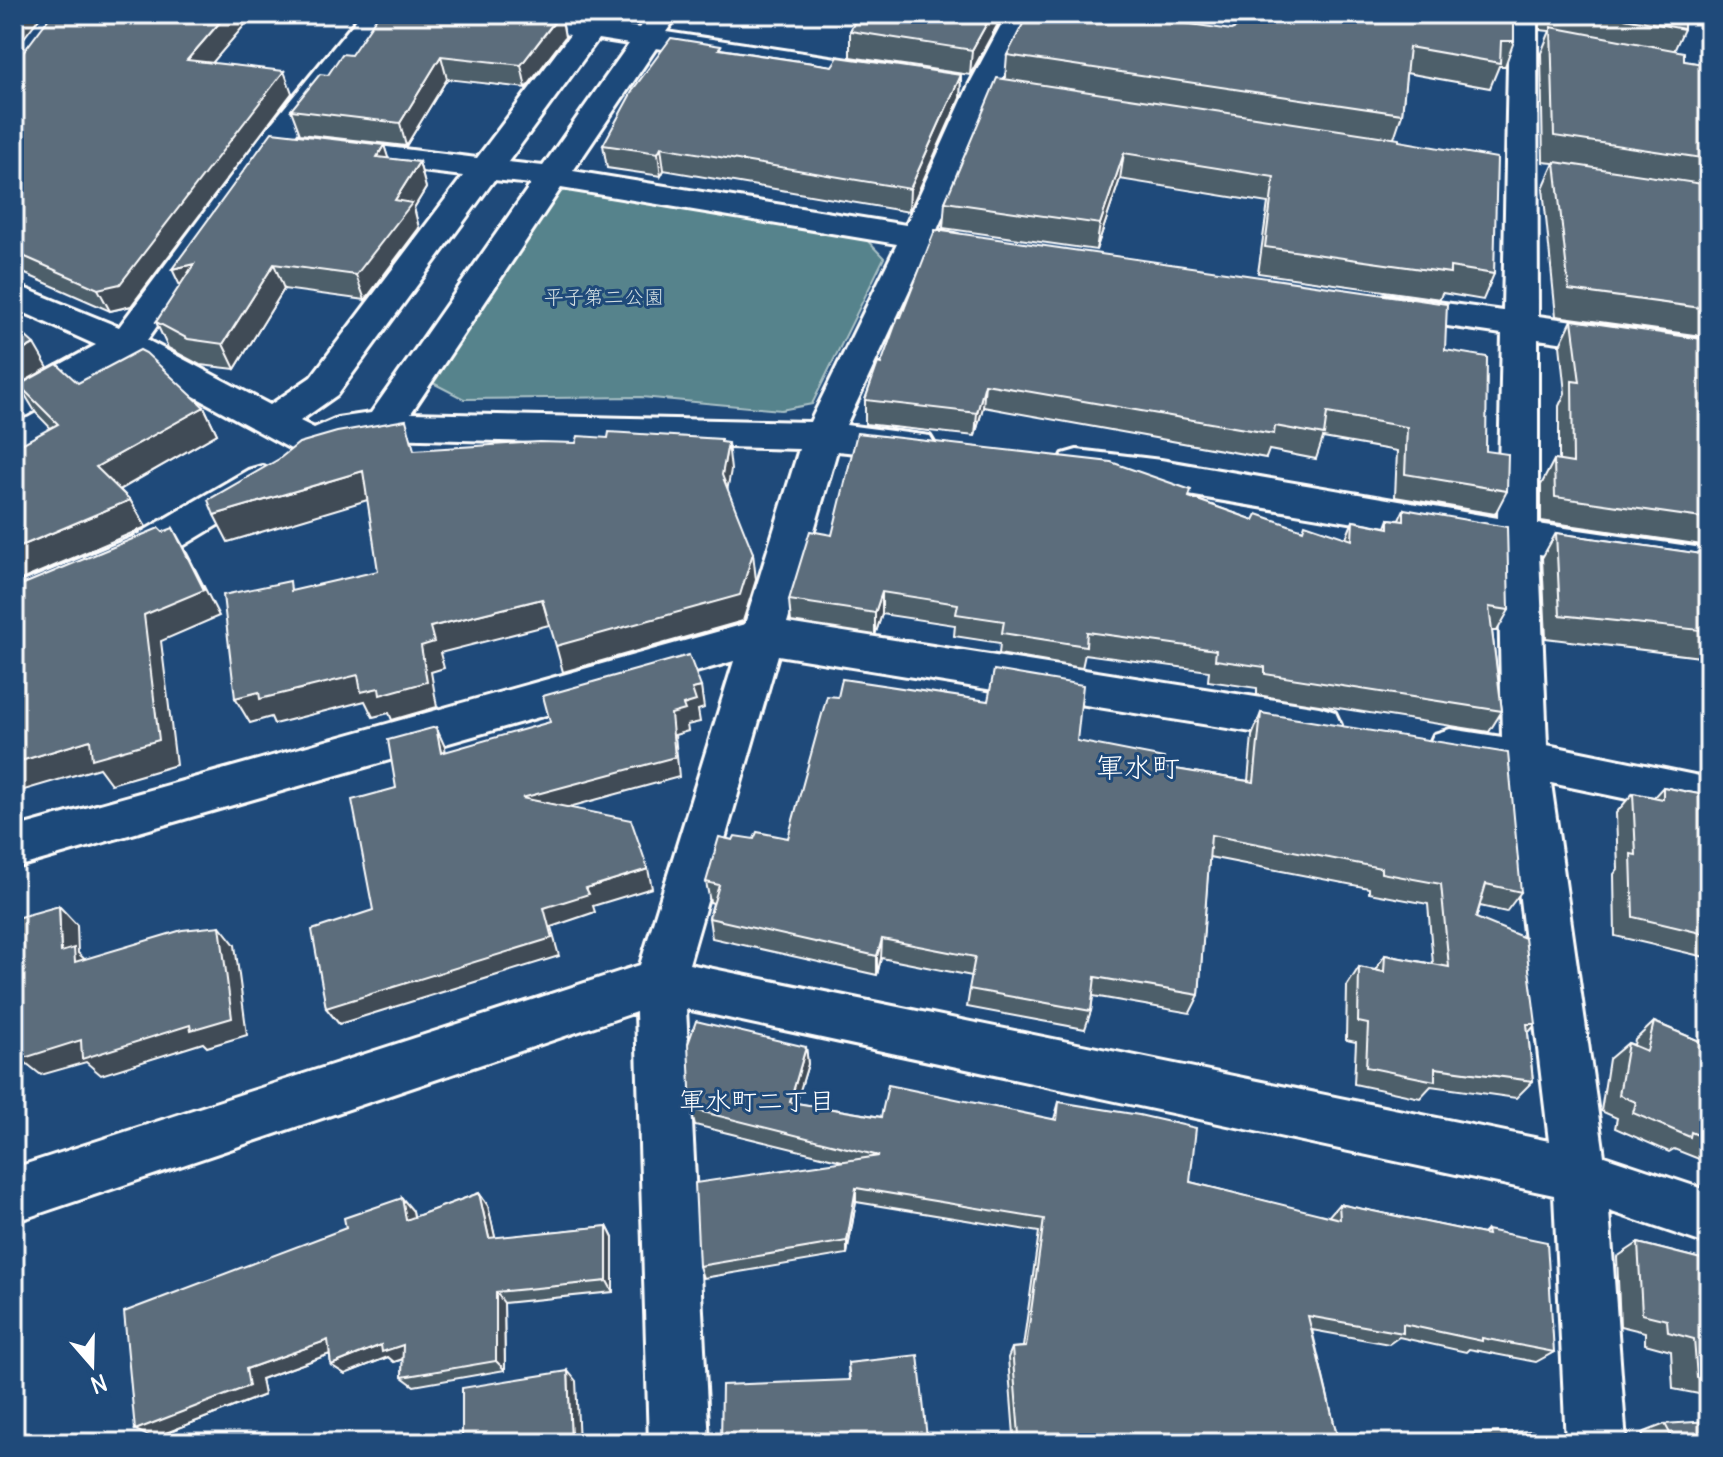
<svg xmlns="http://www.w3.org/2000/svg" width="1723" height="1457" font-family="Delius,'Klee One',sans-serif">
<style>
.green{fill:#56838c;stroke:#aac1c6;stroke-width:2}
.lines{fill:none;stroke-linecap:round;stroke-linejoin:round}
.minor-casing{stroke:#fff;stroke-width:6}
.minor{fill:#1f4a7a;fill-rule:evenodd}
.wall{fill:#4e5e6b;stroke:#fff;stroke-width:2}
.shaded-wall{fill:#404c57;stroke:#fff;stroke-width:2}
.building{fill:#5b6d7c;stroke:#fff;stroke-width:2}
.labels{text-anchor:middle;dominant-baseline:central;stroke-width:6;stroke-linejoin:round;paint-order:stroke}
.far-park-label{font-size:20px;fill:#d5e0e2;stroke:#1f4a7a}
.neighbourhood-label{font-size:26px;fill:#fff;stroke:#1f4a7a}
.quarter-label{font-size:28px;fill:#fff;stroke:#1f4a7a}
</style>
<rect width="100%" height="100%" fill="#1f4a7a"/>
<filter id="ink" filterUnits="userSpaceOnUse"><feTurbulence type="fractalNoise" baseFrequency=".0125" numOctaves="2"/><feDisplacementMap in="SourceGraphic" scale="16" xChannelSelector="R" yChannelSelector="G"/><feConvolveMatrix kernelMatrix="1 2 1 2 8 2 1 2 1" color-interpolation-filters="sRGB"/></filter>
<g filter="url(#ink)">
<polygon class="green" points="576,188 862,235 884,258 812,404 781,410 641,397 464,399 431,382 546,195"/>
<g class="lines">
<g class="minor-casing">
<g id="minor">
<path d="M361,14H390L283,150L147,340L270,405L311,377L463,176L330,160L319,157L314,150L319,143L330,140L477,158L570,35L490,23L480,20L476,14H548L582,19L586,14H615L609,23L640,28L649,14H673L676,18L666,32L902,68L906,74L902,80L891,83L656,48L573,171L906,225L968,87L1007,14H1035L998,87L937,230L958,235L963,242L958,249L946,253L928,250L846,425L930,436L936,446L930,456L917,459L837,451L787,623L1319,707L1335,712L1341,725L1335,738L1319,743L778,655L689,964L1549,1141L1505,774L1434,760L1428,747L1434,734L1450,729L1502,737L1498,547L1063,474L1058,464L1063,454L1077,450L1161,460L1498,518L1502,334L1386,317L1374,314L1368,306L1374,298L1386,295L1503,311L1509,14H1537L1538,316L1709,340V364L1538,339V524L1709,549V579L1539,554L1547,745L1709,778V816L1551,783L1604,1156L1709,1191V1245L1609,1211L1626,1443H1566L1554,1195L686,1009L709,1443H649L636,1012L14,1222V1168L640,965L734,661L14,868V828L745,624L799,449L383,438C372,440 361,440 350,443C329,447 328,462 302,455L126,359L27,415L14,419V390L96,345L14,308V284L119,327L261,136ZM598,39L629,44L543,166L508,162ZM494,180L531,184L371,413L337,418L314,428L300,421L337,395ZM561,188L897,244L810,422L411,413Z"/>
<polygon points="262,466 276,470 281,480 276,490 163,558 14,619 14,586 135,536 248,470"/>
</g>
</g>
<use href="#minor" class="minor"/>
</g>
<g class="wall">
<polygon points="561,14 565,37 526,88 447,79 406,146 300,134 291,110 328,75 351,55"/>
<polygon points="859,14 1000,14 999,22 970,75 850,57 850,31"/>
<polygon points="1242,14 1508,14 1506,20 1514,41 1505,66 1499,66 1490,88 1406,73 1402,114 1394,138 1399,141 1494,274 1483,300 1442,293 1440,299 1258,273 1268,203 1120,179 1096,250 943,228 945,202 1005,79 1007,55 1231,30 1236,28"/>
<polygon points="1540,14 1684,14 1684,29 1674,51 1684,61 1709,65 1709,337 1556,316 1543,188 1554,163 1543,162 1541,53 1550,31 1540,30"/>
<polygon points="721,49 832,66 961,75 960,98 909,212 664,170 661,176 607,168 603,145"/>
<polygon points="14,62 212,63 292,93 131,306 110,311 14,269"/>
<polygon points="384,145 388,159 419,162 426,188 414,208 419,228 365,300 284,289 235,369 200,365 168,348 156,322"/>
<polygon points="1572,320 1709,340 1709,546 1541,521 1541,485 1554,460 1559,461 1559,406 1565,393 1560,345"/>
<polygon points="1445,350 1486,451 1507,491 1495,514 1395,497 1397,451 1323,438 1316,459 1269,450 1266,458 983,407 975,436 865,424 865,400 878,363"/>
<polygon points="78,383 204,407 217,434 120,490 130,500 146,527 36,413 19,385"/>
<polygon points="1189,497 1254,520 1346,538 1353,521 1386,527 1389,519 1399,520 1404,509 1509,610 1497,631 1492,631 1502,711 1489,732 1257,695 1257,688 1208,681 1209,671 1085,654 1082,668 999,654 1000,643 954,636 955,625 882,614 875,635 791,622 789,600 832,535"/>
<polygon points="1556,533 1709,555 1709,658 1546,638 1542,558"/>
<polygon points="1261,713 1521,892 1506,912 1480,906 1476,918 1536,1024 1528,1033 1533,1081 1516,1098 1431,1086 1420,1098 1354,1084 1356,1042 1346,1040 1347,986 1359,967 1375,970 1385,955 1433,964 1428,904 1369,893 1369,888 1209,857 1199,995 1190,1013 1093,996 1091,1011 1085,1029 967,1007 972,976 881,958 877,975 712,938 709,918 713,903 710,902 706,882 733,840 788,838 1077,741 1163,767 1248,781 1252,736"/>
<polygon points="1663,787 1709,796 1709,958 1615,936 1614,874 1618,869 1616,813 1633,793 1654,797"/>
<polygon points="1654,1022 1704,1043 1706,1035 1709,1033 1709,1163 1674,1149 1669,1152 1615,1128 1617,1118 1601,1111 1609,1059 1628,1043 1634,1045 1635,1040"/>
<polygon points="806,1047 808,1064 796,1103 881,1117 1054,1119 1059,1102 1190,1182 1328,1217 1339,1204 1483,1234 1487,1230 1554,1352 1536,1362 1469,1349 1466,1352 1399,1337 1389,1344 1312,1330 1338,1440 721,1443 849,1380 848,1363 927,1438 1014,1435 1008,1358 1012,1348 1023,1347 1039,1232 856,1202 847,1254 703,1278 699,1266 842,1161 695,1125 691,1109"/>
<polygon points="479,1193 488,1206 495,1238 607,1226 613,1238 613,1292 504,1303 505,1370 414,1386 402,1377 403,1359 394,1362 388,1357 345,1374 331,1365 330,1354 261,1379 264,1395 153,1438 413,1211 414,1217"/>
<polygon points="1638,1243 1709,1261 1709,1396 1673,1389 1671,1351 1645,1344 1645,1332 1620,1326 1617,1257"/>
<polygon points="1665,1424 1709,1443 1647,1443 1642,1433"/>
</g>
<g class="shaded-wall">
<polygon points="15,14 42,14 14,51 14,15"/>
<polygon points="227,14 254,14 196,82 187,60"/>
<polygon points="561,14 565,37 526,88 521,65"/>
<polygon points="992,14 1000,14 999,22 970,75 972,50"/>
<polygon points="441,56 447,79 406,146 400,123"/>
<polygon points="284,71 292,93 131,306 110,311 98,289"/>
<polygon points="961,75 960,98 909,212 910,189"/>
<polygon points="384,145 392,170 377,157"/>
<polygon points="661,147 664,170 661,176 658,153"/>
<polygon points="1124,153 1120,179 1096,250 1100,224"/>
<polygon points="419,162 426,188 414,208 419,228 365,300 356,275 395,200"/>
<polygon points="194,264 184,294 172,269"/>
<polygon points="274,264 284,289 235,369 223,344"/>
<polygon points="34,344 48,368 14,387 14,355"/>
<polygon points="985,384 983,407 975,436 977,413"/>
<polygon points="204,407 217,434 112,494 96,467"/>
<polygon points="721,439 724,464 728,443 731,470 725,502 722,475"/>
<polygon points="363,471 374,498 228,542 214,515"/>
<polygon points="130,500 146,527 14,583 14,549"/>
<polygon points="173,528 188,555 219,616 161,641 176,765 111,784 99,768 14,793 14,763 90,740 144,615"/>
<polygon points="753,553 756,580 743,621 563,672 556,646"/>
<polygon points="882,592 882,614 875,635 875,613"/>
<polygon points="542,599 549,625 440,653 444,668 431,672 437,707 392,720 389,713 373,717 365,701 274,724 271,717 250,723 235,698 430,627"/>
<polygon points="701,687 704,708 698,710 700,722 687,725 688,731 675,735 679,777 529,818 522,798 671,714 683,705 692,689"/>
<polygon points="436,727 445,747 449,774 441,753"/>
<polygon points="648,869 652,888 593,906 595,912 551,927 559,956 339,1024 326,1008 544,908 586,888"/>
<polygon points="59,906 77,925 78,953 92,966 79,966 61,952"/>
<polygon points="220,926 235,945 247,1035 207,1047 203,1043 101,1075 86,1062 41,1075 21,1059"/>
<polygon points="882,939 881,958 877,975 877,956"/>
<polygon points="806,1047 808,1064 792,1117 790,1102"/>
<polygon points="856,1188 856,1202 847,1254 847,1241"/>
<polygon points="479,1193 488,1206 498,1250 489,1238"/>
<polygon points="402,1198 413,1211 417,1232 406,1220"/>
<polygon points="607,1226 613,1238 613,1292 607,1281"/>
<polygon points="496,1292 504,1303 505,1370 496,1361"/>
<polygon points="328,1340 341,1350 261,1379 264,1395 153,1438 135,1430 246,1369"/>
<polygon points="381,1345 403,1345 414,1355 394,1362 388,1357 345,1374 331,1365"/>
<polygon points="568,1371 576,1381 579,1443 571,1443"/>
</g>
<g class="building">
<polygon points="52,14 227,14 187,60 284,71 120,284 98,289 14,252 14,62 16,62"/>
<polygon points="379,14 560,14 521,65 441,56 400,123 291,110 320,74 328,75 342,54 351,55"/>
<polygon points="859,14 992,14 972,50 850,31"/>
<polygon points="1028,14 1123,14 1231,30 1236,28 1242,14 1476,14 1514,21 1514,41 1501,41 1500,63 1409,47 1402,114 1007,55"/>
<polygon points="1603,14 1684,14 1684,29"/>
<polygon points="1551,27 1684,52 1684,61 1709,65 1709,159 1554,136"/>
<polygon points="671,38 721,46 719,49 832,66 838,57 961,75 910,189 661,147 658,153 603,145 634,88"/>
<polygon points="997,78 1399,139 1399,141 1497,158 1494,274 1450,267 1450,273 1265,247 1274,177 1124,153 1100,224 945,202"/>
<polygon points="272,132 384,145 377,157 419,162 395,200 412,203 356,275 274,264 223,344 188,339 156,322 194,264 172,269"/>
<polygon points="1555,162 1709,185 1709,309 1569,290"/>
<polygon points="935,230 1447,304 1445,350 1487,357 1486,451 1508,454 1507,491 1405,474 1407,427 1327,413 1324,435 1275,426 1274,434 985,384 977,413 865,400 878,363 881,364 898,317 901,317"/>
<polygon points="1572,320 1709,340 1709,519 1555,497 1554,460 1573,463 1572,381 1580,382"/>
<polygon points="14,326 34,344 14,355"/>
<polygon points="140,350 146,353 204,407 96,467 130,500 14,549 14,448 58,424 19,385 57,364 78,383"/>
<polygon points="406,420 414,450 539,442 576,443 578,436 608,438 609,432 721,439 721,442 728,443 722,475 753,553 740,595 556,646 542,599 430,627 434,642 421,646 427,682 380,695 379,688 361,692 358,675 260,699 259,692 235,698 223,595 290,581 291,591 378,571 363,471 214,515 208,500 279,459 299,443 337,432"/>
<polygon points="857,433 1111,462 1191,490 1189,497 1254,520 1257,514 1303,530 1305,524 1352,540 1353,521 1389,528 1389,519 1404,521 1404,509 1507,527 1509,610 1489,607 1502,711 1265,674 1265,667 1215,660 1216,650 1087,632 1086,646 1002,633 1004,621 956,614 958,604 882,592 875,613 789,600 810,531 832,535"/>
<polygon points="159,528 163,532 173,528 204,590 144,615 159,740 92,759 90,740 14,763 14,588"/>
<polygon points="1556,533 1709,555 1709,631 1560,615"/>
<polygon points="689,655 701,687 692,689 696,701 683,705 685,710 671,714 675,757 522,798 631,820 648,869 586,888 589,894 544,908 552,938 326,1008 312,930 373,910 352,800 396,788 388,740 436,727 441,753 550,722 543,696"/>
<polygon points="994,670 1083,685 1077,741 1164,758 1163,767 1254,782 1261,713 1508,753 1521,892 1486,884 1476,918 1525,938 1536,1024 1527,1024 1533,1081 1435,1068 1435,1081 1366,1067 1368,1024 1358,1022 1359,967 1384,972 1385,955 1449,967 1441,884 1381,873 1381,868 1211,835 1199,995 1095,977 1091,1011 969,989 975,957 882,939 877,956 709,918 719,885 706,882 719,837 733,840 735,836 754,839 757,832 788,838 827,696 838,697 842,679 988,701"/>
<polygon points="1663,787 1709,796 1709,935 1633,917 1631,854 1636,855 1633,793 1663,799"/>
<polygon points="59,906 61,952 74,948 75,962 182,930 220,926 232,1018 191,1030 190,1025 82,1059 81,1040 21,1059 16,918"/>
<polygon points="696,1021 806,1047 790,1102 881,1117 888,1085 1057,1120 1059,1102 1139,1115 1196,1128 1190,1182 1340,1219 1339,1204 1488,1235 1487,1230 1547,1242 1554,1352 1482,1338 1482,1341 1403,1324 1403,1333 1308,1316 1338,1440 1532,1431 1536,1443 721,1443 722,1385 850,1380 848,1363 918,1355 927,1438 1019,1435 1012,1348 1026,1347 1044,1219 856,1188 847,1241 699,1266 695,1183 879,1156 691,1109 688,1044"/>
<polygon points="1654,1022 1709,1045 1709,1140 1691,1132 1690,1137 1633,1113 1636,1102 1619,1095 1628,1043 1647,1051"/>
<polygon points="479,1193 489,1238 607,1226 607,1281 496,1292 496,1361 402,1377 403,1345 382,1352 381,1345 331,1365 328,1340 246,1369 249,1386 135,1430 124,1312 346,1228 344,1218 402,1198 406,1220"/>
<polygon points="1638,1243 1709,1261 1709,1381 1697,1378 1694,1339 1668,1332 1667,1320 1642,1314"/>
<polygon points="568,1371 571,1443 462,1443 462,1388"/>
<polygon points="1709,1421 1709,1443 1675,1443 1665,1424"/>
</g>
</g>
<g class="labels">
<g class="far-park-label">
<text x="604" y="296">平子第二公園</text>
</g>
<g class="neighbourhood-label">
<text x="757" y="1100">軍水町二丁目</text>
</g>
<g class="quarter-label">
<text x="1138" y="767">軍水町</text>
</g>
</g>
<rect width="1723" height="1457" fill="none" stroke="#1f4a7a" stroke-width="48"/>
<rect x="24" y="24" width="1675" height="1409" fill="none" stroke="#fff" stroke-width="3" filter="url(#ink)"/>
<g transform="translate(92 1365) rotate(160)" stroke="#1f4a7a" stroke-width="6" paint-order="stroke">
<path d="M0-6L14 30L0 20L-14 30Z" fill="#ffffff"/>
<text y="-12" font-size="22" font-weight="bold" text-anchor="middle" fill="#ffffff">N</text>
</g>
</svg>
